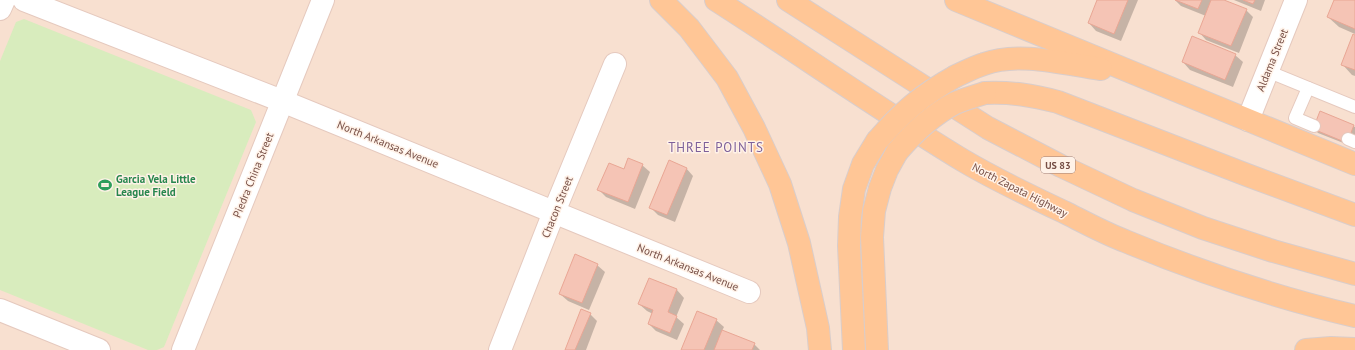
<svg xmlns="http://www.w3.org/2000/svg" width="1355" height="350" font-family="'PT Sans',sans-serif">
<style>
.residential{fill:#f8e0d0}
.green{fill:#d8ecbd}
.shadow{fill:#0003}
.building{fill:#f5c4b5;stroke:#e9a694}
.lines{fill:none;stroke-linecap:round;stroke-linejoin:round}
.lane-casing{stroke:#e5c9be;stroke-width:14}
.street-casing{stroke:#e5c9be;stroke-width:24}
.primary-casing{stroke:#d9cdcb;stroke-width:24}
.lane{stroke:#fff;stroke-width:12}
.street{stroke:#fff;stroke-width:22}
.primary{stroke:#ffc696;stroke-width:22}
.primary-bridge-casing{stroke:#d9cdcb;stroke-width:24;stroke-linecap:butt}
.primary-bridge{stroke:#ffc696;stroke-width:22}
.labels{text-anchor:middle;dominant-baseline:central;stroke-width:3;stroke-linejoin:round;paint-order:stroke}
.shield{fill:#fff2e8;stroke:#9f7f76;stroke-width:1}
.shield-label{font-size:10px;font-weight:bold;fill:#764e45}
.street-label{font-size:11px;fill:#764e45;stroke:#fff2e8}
.leisure-label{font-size:11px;font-weight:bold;fill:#27864d;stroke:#fff2e8;text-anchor:start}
.quarter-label{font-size:13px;letter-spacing:1px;fill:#7d609a;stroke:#fff2e8}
</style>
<rect width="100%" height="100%" fill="#feede0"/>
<rect class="residential" x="0" y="0" width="1355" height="350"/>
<polygon class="green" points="24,19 251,110 256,122 164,347 157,350 148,350 0,290 0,61 16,22"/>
<g class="shadow">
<polygon points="1098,0 1138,0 1121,41 1096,31 1089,23"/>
<polygon points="1175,0 1211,0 1212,1 1212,0 1221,0 1246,10 1253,17 1239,53 1206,40 1199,32 1206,16 1181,6"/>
<polygon points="1234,0 1265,0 1261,11"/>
<polygon points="1335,0 1355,0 1355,34 1339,27 1328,17"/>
<polygon points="1355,36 1355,76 1352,75 1342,64"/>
<polygon points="1235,55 1243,62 1233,87 1190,70 1183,62"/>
<polygon points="1321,112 1355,127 1355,135 1351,146 1318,133 1314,129"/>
<polygon points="642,165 650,172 635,209 606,197 599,190 624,170"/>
<polygon points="686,168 693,176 675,222 658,215 651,208"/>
<polygon points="597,265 605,272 589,310 568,301 560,294"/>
<polygon points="649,279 677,290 684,298 676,317 684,324 677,340 656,331 649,324 653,314 647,311 639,304"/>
<polygon points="590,314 597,321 586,350 566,350"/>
<polygon points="716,320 724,327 722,331 754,344 760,350 682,350"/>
</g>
<g class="building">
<polygon points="1097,0 1128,0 1114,34 1088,23"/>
<polygon points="1175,0 1202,0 1198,9"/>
<polygon points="1211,0 1224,0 1247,9 1231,46 1198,33"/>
<polygon points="1243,0 1255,0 1253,4"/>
<polygon points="1334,0 1355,0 1355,29 1327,17"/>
<polygon points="1353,34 1355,35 1355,70 1341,65"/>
<polygon points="1192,36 1236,54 1225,80 1182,62"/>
<polygon points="1320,111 1354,125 1347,143 1313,129"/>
<polygon points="628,158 643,164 628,202 597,190 609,163 624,169"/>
<polygon points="669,160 687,168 667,215 649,208"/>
<polygon points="575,254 598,264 582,303 559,294"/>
<polygon points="649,278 677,289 668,312 677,316 670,333 648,324 653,310 638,304"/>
<polygon points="581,309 591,313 575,350 565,350"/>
<polygon points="697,311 717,319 704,350 681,350"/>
<polygon points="722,330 755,343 752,350 714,350"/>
</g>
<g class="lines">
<g class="lane-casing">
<g id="lane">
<polyline points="1267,71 1355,107"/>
<polyline points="1308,88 1295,118 1314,126"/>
<polyline points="1348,139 1355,142"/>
</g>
</g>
<g class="street-casing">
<g id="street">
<polyline points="24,0 282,101 749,292"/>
<polyline points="0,9 4,0"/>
<polyline points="1248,120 1296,0"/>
<polyline points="0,310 99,350"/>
<polyline points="183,350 323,0"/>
<polyline points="500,350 554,212 615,64"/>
</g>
</g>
<g class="primary-casing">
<g id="primary">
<polyline points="661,0 689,28 727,78 754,128 780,184 799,243 818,328 820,350"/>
<path d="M716,0C799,53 880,110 964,161C996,180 1030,196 1064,212C1084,222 1104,233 1125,241C1200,272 1277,298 1355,316"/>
<polyline points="788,0 988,128 1061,166 1133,200 1203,228 1273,251 1355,274"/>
<polyline points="956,0 1355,164"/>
<path d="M956,76C965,72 974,67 984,64C1019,51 1065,64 1101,69"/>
<path d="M985,93C1012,92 1031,95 1058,102L1247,175L1355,215"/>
<polyline points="854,350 849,246 850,217 854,189 863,164 877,141"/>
<polyline points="877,350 872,237 874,211 880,188 887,170 897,152"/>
<polyline points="1306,350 1331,348 1355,349"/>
</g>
</g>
<use href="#lane" class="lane"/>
<use href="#street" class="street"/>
<use href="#primary" class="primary"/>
<g class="primary-bridge-casing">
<g id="primary-bridge">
<path d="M877,141C902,112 922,95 956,76"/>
<path d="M897,152C913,133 932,115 955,103C965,99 975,96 985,93"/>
</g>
</g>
<use href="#primary-bridge" class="primary-bridge"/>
</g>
<defs>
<g id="stadium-bare" transform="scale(1.08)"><path d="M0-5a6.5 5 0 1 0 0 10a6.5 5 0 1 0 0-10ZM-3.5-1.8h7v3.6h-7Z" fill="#2e9e5b" stroke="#fff2e8" stroke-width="2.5" paint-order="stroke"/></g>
</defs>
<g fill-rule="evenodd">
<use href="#stadium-bare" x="105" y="185"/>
</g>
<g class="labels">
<rect class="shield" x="1041" y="157" width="34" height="16" rx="3"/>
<g class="shield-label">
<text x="1058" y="165">US 83</text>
</g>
<g class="street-label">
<text transform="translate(1272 60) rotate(-68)">Aldama Street</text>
<text transform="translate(388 144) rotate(22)">North Arkansas Avenue</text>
<text transform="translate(253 175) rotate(-68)">Piedra China Street</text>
<text transform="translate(1020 190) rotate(27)">North Zapata Highway</text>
<text transform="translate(557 207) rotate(-68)">Chacon Street</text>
<text transform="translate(688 267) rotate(22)">North Arkansas Avenue</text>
</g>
<g class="leisure-label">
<text x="116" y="179">Garcia Vela Little<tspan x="116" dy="13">League Field</tspan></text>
</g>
<g class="quarter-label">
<text x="716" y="147">THREE POINTS</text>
</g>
</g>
</svg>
